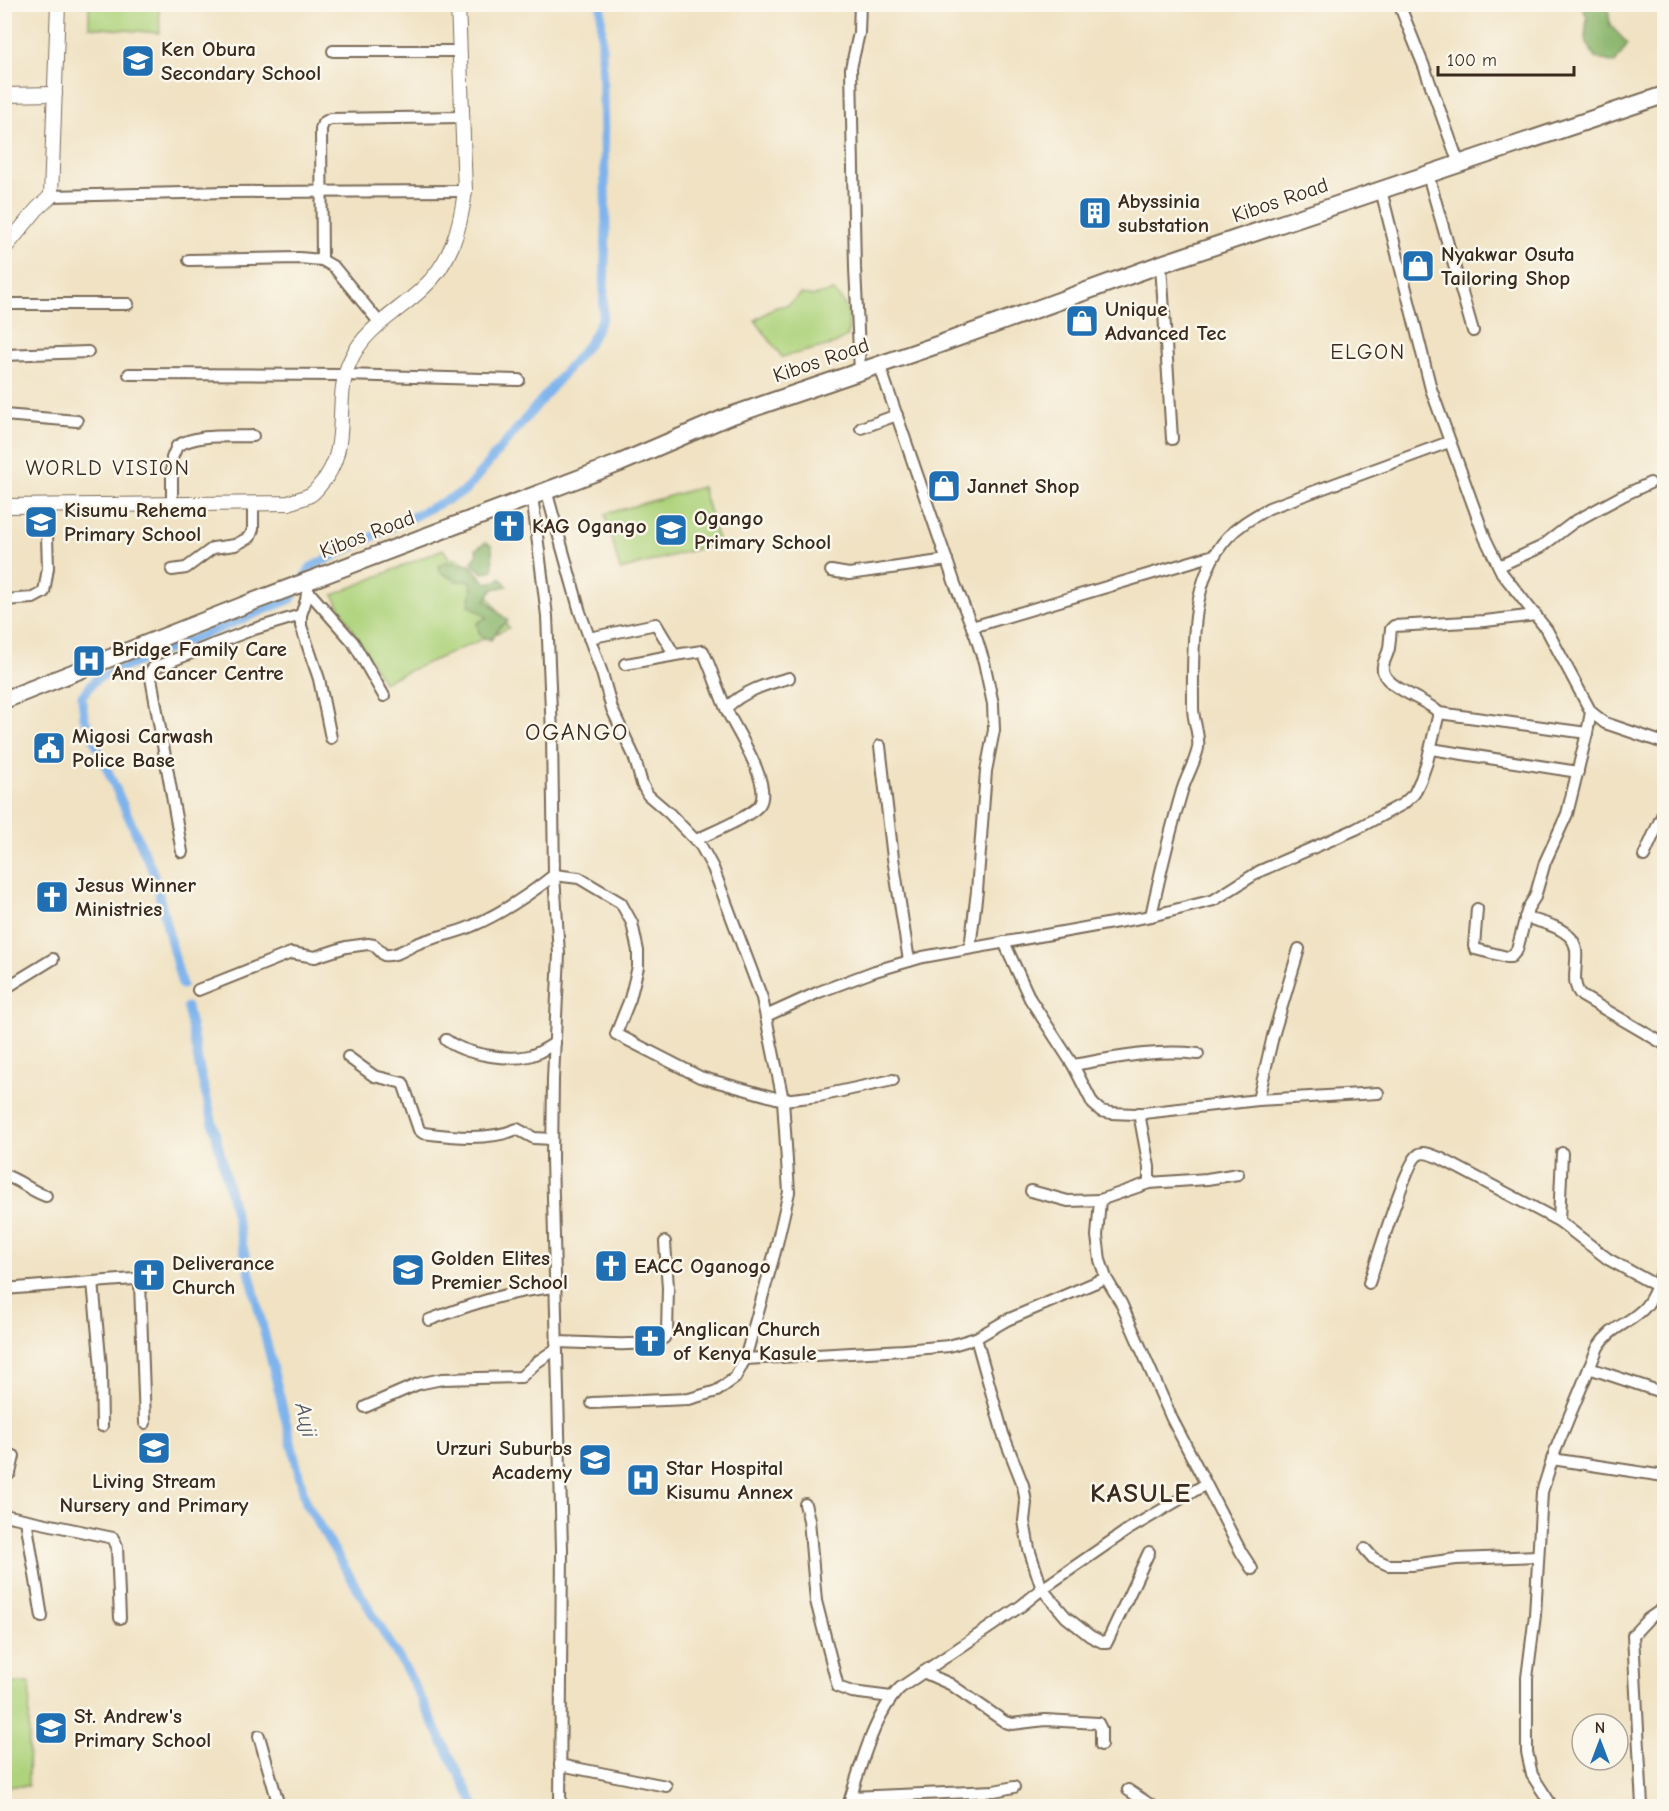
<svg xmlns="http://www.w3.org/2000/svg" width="1669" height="1811" font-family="'Comic Neue',sans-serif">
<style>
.green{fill:#aed37c;stroke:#747e4d;stroke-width:1.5}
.forest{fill:#8ab56c;stroke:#627045;stroke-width:1.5}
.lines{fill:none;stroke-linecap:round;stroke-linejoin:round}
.canal{stroke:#7eb3ec;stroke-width:9}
.minor-casing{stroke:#7a6a58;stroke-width:14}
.tertiary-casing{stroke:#7a6a58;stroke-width:16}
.primary-casing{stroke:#7a6a58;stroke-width:20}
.minor{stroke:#fff;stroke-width:10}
.tertiary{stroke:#fff;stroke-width:14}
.primary{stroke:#fff;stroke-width:16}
.labels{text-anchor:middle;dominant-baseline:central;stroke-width:5;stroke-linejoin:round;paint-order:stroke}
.poi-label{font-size:21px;font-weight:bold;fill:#3b2a1e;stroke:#fbf7ec;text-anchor:start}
.street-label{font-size:21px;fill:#3b2a1e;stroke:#fbf7ec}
.neighbourhood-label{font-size:22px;letter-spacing:1.5px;fill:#3b2a1e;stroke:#fbf7ec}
.water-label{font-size:22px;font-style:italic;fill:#525a66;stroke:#fbf7ec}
.quarter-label{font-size:24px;letter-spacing:1.5px;fill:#3b2a1e;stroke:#fbf7ec}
.district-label{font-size:27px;font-weight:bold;letter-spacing:1.5px;fill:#3b2a1e;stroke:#fbf7ec}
</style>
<rect width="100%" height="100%" fill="#fbf7ec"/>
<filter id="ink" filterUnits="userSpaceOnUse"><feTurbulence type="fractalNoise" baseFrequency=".0167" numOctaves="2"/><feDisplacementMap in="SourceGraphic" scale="12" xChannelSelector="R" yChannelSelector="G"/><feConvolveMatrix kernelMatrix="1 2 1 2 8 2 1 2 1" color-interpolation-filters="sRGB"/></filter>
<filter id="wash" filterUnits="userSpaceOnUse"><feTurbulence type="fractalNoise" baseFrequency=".008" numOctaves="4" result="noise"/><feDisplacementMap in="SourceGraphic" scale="24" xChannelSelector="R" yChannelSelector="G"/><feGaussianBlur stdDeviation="1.35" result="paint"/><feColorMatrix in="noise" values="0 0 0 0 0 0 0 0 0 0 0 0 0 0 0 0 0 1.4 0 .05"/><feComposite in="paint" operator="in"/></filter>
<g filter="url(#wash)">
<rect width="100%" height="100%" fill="#f0e2c3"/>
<g class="green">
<polygon points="89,5 159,5 160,33 89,27"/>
<path d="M834,291C849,308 850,313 848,335L835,344L782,357L755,320L776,307L788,305L801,294L812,296Z"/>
<polygon points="702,487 719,543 620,570 605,514"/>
<polygon points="443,549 450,559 459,559 468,566 509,628 383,682 333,595"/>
<polygon points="5,1683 30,1683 28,1786 5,1786"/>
</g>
<g class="forest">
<polygon points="1582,5 1608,5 1610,25 1628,44 1615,63 1595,58 1585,38 1587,18"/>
<polygon points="486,542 492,546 493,570 484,573 474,566 472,562 477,555 476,549"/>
<polygon points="445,562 470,565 486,583 497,581 500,577 507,586 493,589 485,600 508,621 499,628 491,640 480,636 477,623 487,617 469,605 472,588 469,581 457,581 440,572 439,565"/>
</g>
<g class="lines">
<g class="canal">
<polyline points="182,985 153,872 84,717 82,696 96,679 291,599 311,567 465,491 590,342 603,317 606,231 601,4"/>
<polyline points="187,1007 201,1075 306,1503 408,1673 475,1806"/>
</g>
</g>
</g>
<g filter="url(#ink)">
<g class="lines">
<g class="minor-casing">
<g id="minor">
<polyline points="1399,4 1425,69 1459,164"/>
<polyline points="333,51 460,51"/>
<polyline points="1428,175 1473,331"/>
<polyline points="1381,190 1431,389 1485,538 1502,573 1547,630 1591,712 1605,723 1664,743"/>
<polyline points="51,196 228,192 465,191"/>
<polyline points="189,260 299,258 322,260 334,267 379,322"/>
<polyline points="322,260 321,129 323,123 330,119 462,117"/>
<polyline points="1161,264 1172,439"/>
<polyline points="4,304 128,304"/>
<polyline points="4,355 88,352"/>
<polyline points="879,364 955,584 976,637 984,662 993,704 994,730 986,771 977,891 970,948"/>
<polyline points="860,371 855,268 851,68 859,33 860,4"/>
<polyline points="129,374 345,375 519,380"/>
<polyline points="4,415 77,421"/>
<polyline points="861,428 897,415"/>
<polyline points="546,490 580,612 602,673 612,709 634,756 642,784 648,795 669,813 701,846 713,868 762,998 783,1100 789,1192 776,1248 745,1359 735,1378 717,1391 689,1399 592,1403"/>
<polyline points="532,495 547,616 552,734 554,875 559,954 553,1079 552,1158 562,1549 560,1806"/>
<path d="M172,504V458L177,446C199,433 228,437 253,436"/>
<polyline points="1499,566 1541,547 1574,522 1622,496 1650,483"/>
<polyline points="172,570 186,568 213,548 235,545 250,537 253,529 253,503"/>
<polyline points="831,571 849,574 947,560"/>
<polyline points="309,581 306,600 301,615 301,626 319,679 331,738"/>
<polyline points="308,591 353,642 384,696"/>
<polyline points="4,600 33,598 44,592 48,568 46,505"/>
<path d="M1536,615L1485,621L1394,626L1391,629C1390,635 1390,642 1389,648C1388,654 1384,660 1383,666C1379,687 1428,699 1439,713L1587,733L1591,712"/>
<polyline points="972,627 1214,555"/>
<polyline points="589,638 656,624 674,654"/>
<path d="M625,664C651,660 676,654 703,651C712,670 718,691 727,711C736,730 772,784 760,804C753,816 710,833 696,840"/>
<path d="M726,708C744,691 766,684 789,678"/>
<polyline points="880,746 893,858 909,961"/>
<polyline points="1431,749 1578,772"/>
<polyline points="182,852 150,672 153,668 251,630 301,615"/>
<polyline points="1644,856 1664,811"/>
<polyline points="1477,909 1474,946 1475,949 1507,957 1511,957 1517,950 1528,908 1535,897 1545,862 1567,814 1587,733"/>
<path d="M1151,916C1160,874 1170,832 1182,791C1186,777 1195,763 1198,748C1200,735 1193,721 1193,708C1193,653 1189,579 1228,537C1240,524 1254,517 1269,508L1449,442"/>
<path d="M1525,917C1539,922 1557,925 1568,935C1587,951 1565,980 1582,996L1664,1044"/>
<polyline points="1004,942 1030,999 1073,1065 1093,1104 1101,1111 1111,1113 1135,1114 1258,1100 1378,1093"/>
<polyline points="4,989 53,959"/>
<path d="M198,990L291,953L315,957L346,947L368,944L374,945L384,955C396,957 408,947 419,943C436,936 455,934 472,926C502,913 529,895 554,875L579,878L621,903L632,923L638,951V967L630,999L616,1034L700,1077L783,1100L819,1096L893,1080"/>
<polyline points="766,1016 819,992 875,971 923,957 1151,916 1214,900 1260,871 1356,829 1403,804 1414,794 1421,779 1427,762 1439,713"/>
<path d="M446,1040C464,1054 506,1061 529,1056C538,1054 547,1048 555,1043"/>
<path d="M348,1057L374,1076L403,1083L419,1130L423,1133C453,1137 489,1141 517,1129L534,1138L552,1139"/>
<path d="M1073,1065C1115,1058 1156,1049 1198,1054"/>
<polyline points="1258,1100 1273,1036 1299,949"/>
<polyline points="1562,1153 1559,1221 1608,1259 1657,1286"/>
<path d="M4,1175C20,1180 31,1191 46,1196"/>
<polyline points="1149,1183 1207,1179 1238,1174"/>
<polyline points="1031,1191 1068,1201 1100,1200"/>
<polyline points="93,1282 134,1279 140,1283 145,1423"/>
<path d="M1369,1283C1376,1264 1406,1162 1418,1155C1424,1150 1433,1156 1440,1158L1559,1221"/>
<polyline points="4,1289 93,1282 101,1368 102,1426"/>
<path d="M429,1320C472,1304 509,1291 555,1287"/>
<polyline points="976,1338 1003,1434 1023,1485 1026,1503 1024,1521 1029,1549 1042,1589 1066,1617 1090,1636 1102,1642 1107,1642 1149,1552"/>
<path d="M556,1342C579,1342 648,1349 664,1338L667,1333L668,1288L665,1242"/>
<polyline points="745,1359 904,1350 949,1346 976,1338 1007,1320 1106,1278"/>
<polyline points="1589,1368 1664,1393"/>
<polyline points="365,1407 418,1384 442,1379 521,1377 537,1362 556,1349"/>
<polyline points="1552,1459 1664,1476"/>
<polyline points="4,1478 10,1473 14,1456"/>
<polyline points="1206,1484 1241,1552 1252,1569"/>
<polyline points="805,1504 809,1520 816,1601 838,1687 852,1692 891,1697"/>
<polyline points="4,1515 113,1538 117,1547 120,1618"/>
<polyline points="26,1520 42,1617"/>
<polyline points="1365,1549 1373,1558 1388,1565 1412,1565 1456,1559 1538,1556"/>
<polyline points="923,1672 950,1684 1005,1722 1012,1724 1045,1720 1098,1723 1101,1729 1101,1745"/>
<polyline points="259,1736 279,1806"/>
<polyline points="560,1765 666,1786"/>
<polyline points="1128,1790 1152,1806"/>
<polyline points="851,1797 994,1791 1014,1787"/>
<path d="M848,1806C859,1771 874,1714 900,1688L1021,1606L1042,1589L1129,1529L1206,1484L1172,1419L1121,1303L1106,1278L1100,1260L1097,1236L1100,1200L1149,1183V1167L1139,1113"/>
<path d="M1552,1806L1532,1775L1527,1752V1678L1535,1615L1542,1492L1555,1451L1598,1347C1612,1325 1631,1324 1646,1306C1655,1295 1659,1280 1664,1266"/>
<polyline points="1642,1806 1633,1635 1648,1619 1664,1608"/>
</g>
</g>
<g class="tertiary-casing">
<g id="tertiary">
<polyline points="4,95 55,94"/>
<polyline points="4,249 37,209 51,196 58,4"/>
<path d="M4,506L289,503C296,500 304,498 310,495C314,493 317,489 320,485C354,448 331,400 351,359C366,327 397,313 422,289C451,263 460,229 465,191L458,4"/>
</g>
</g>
<g class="primary-casing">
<polyline id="primary" points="4,700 247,604 620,463 727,417 940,344 1161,264 1664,95"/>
</g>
<use href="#minor" class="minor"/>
<use href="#tertiary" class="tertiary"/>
<use href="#primary" class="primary"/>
</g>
</g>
<defs>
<g id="school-square" transform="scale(1.725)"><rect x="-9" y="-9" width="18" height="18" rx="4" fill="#1f6fb2" stroke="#fbf7ec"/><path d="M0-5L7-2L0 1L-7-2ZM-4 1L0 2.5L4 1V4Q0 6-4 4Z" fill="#fff"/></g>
<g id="building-square" transform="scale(1.725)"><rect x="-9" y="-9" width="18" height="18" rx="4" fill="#1f6fb2" stroke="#fbf7ec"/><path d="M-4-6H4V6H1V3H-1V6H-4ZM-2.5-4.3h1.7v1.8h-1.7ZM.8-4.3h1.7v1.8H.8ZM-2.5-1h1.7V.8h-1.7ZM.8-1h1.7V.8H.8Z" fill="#fff"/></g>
<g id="shop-square" transform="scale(1.725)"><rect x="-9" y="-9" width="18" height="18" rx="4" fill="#1f6fb2" stroke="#fbf7ec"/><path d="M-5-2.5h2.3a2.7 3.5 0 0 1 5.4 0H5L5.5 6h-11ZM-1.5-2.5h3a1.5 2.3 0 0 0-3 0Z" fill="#fff"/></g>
<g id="church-square" transform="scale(1.725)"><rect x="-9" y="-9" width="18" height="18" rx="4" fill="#1f6fb2" stroke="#fbf7ec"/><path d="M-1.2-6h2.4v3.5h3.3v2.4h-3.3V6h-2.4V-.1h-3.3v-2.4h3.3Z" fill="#fff"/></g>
<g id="hospital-square" transform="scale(1.725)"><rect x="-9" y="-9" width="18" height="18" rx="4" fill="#1f6fb2" stroke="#fbf7ec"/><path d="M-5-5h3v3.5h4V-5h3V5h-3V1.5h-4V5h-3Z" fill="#fff"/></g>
<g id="civic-square" transform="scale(1.725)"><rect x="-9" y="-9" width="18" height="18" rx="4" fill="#1f6fb2" stroke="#fbf7ec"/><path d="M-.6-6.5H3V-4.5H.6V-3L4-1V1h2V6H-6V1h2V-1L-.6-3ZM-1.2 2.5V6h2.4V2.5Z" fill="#fff"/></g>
</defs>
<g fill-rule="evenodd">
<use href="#school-square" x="138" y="61"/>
<use href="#building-square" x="1095" y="213"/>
<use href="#shop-square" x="1418" y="266"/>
<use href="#shop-square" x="1082" y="321"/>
<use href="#shop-square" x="944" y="486"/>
<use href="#school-square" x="41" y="522"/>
<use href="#church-square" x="509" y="526"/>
<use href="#school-square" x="671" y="530"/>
<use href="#hospital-square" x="89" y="661"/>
<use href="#civic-square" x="49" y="748"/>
<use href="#church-square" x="52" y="897"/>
<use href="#church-square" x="611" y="1266"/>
<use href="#school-square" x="408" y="1270"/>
<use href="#church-square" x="149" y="1275"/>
<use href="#church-square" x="650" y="1341"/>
<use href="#school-square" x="154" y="1448"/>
<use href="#school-square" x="595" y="1460"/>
<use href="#hospital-square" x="643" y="1480"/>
<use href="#school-square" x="51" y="1728"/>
</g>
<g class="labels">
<g class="poi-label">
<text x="161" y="49">Ken Obura<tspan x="161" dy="24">Secondary School</tspan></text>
<text x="1118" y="201">Abyssinia<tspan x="1118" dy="24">substation</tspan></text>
<text x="1441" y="254">Nyakwar Osuta<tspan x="1441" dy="24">Tailoring Shop</tspan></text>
<text x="1105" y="309">Unique<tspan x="1105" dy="24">Advanced Tec</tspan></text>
<text x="967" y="486">Jannet Shop</text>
<text x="64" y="510">Kisumu Rehema<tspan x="64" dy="24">Primary School</tspan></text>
<text x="694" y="518">Ogango<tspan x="694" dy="24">Primary School</tspan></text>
<text x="532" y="526">KAG Ogango</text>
<text x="112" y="649">Bridge Family Care<tspan x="112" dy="24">And Cancer Centre</tspan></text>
<text x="72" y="736">Migosi Carwash<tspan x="72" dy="24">Police Base</tspan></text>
<text x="75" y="885">Jesus Winner<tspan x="75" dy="24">Ministries</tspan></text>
<text x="431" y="1258">Golden Elites<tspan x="431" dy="24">Premier School</tspan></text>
<text x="172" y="1263">Deliverance<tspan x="172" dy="24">Church</tspan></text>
<text x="634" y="1266">EACC Oganogo</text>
<text x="673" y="1329">Anglican Church<tspan x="673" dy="24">of Kenya Kasule</tspan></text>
<text x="572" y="1448" text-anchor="end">Urzuri Suburbs<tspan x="572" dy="24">Academy</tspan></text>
<text x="666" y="1468">Star Hospital<tspan x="666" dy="24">Kisumu Annex</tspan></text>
<text x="154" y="1481" text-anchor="middle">Living Stream<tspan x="154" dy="24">Nursery and Primary</tspan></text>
<text x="74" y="1716">St. Andrew's<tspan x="74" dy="24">Primary School</tspan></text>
</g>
<g class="street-label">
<text transform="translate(1280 200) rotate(-19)">Kibos Road</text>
<text transform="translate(821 360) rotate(-19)">Kibos Road</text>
<text transform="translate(367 534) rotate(-21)">Kibos Road</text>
</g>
<g class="neighbourhood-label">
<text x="1368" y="352">ELGON</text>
<text x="108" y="468">WORLD VISION</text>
</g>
<g class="water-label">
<text transform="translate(306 1420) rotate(77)">Auji</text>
</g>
<g class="quarter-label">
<text x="577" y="732">OGANGO</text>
</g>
<g class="district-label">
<text x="1141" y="1493">KASULE</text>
</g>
</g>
<rect width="1669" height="1811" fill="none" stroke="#fbf7ec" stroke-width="24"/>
<g transform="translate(1600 1742)"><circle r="28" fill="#fbf7ec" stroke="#aea59a" stroke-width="1.5"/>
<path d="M0-4.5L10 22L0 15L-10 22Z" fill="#1f6fb2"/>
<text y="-9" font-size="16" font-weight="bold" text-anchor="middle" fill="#3b2a1e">N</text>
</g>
<path d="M1438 66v9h136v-9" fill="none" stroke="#3b2a1e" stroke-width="3"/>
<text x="1447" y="66" font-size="18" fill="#3b2a1e" stroke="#fbf7ec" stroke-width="4.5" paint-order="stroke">100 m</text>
</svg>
